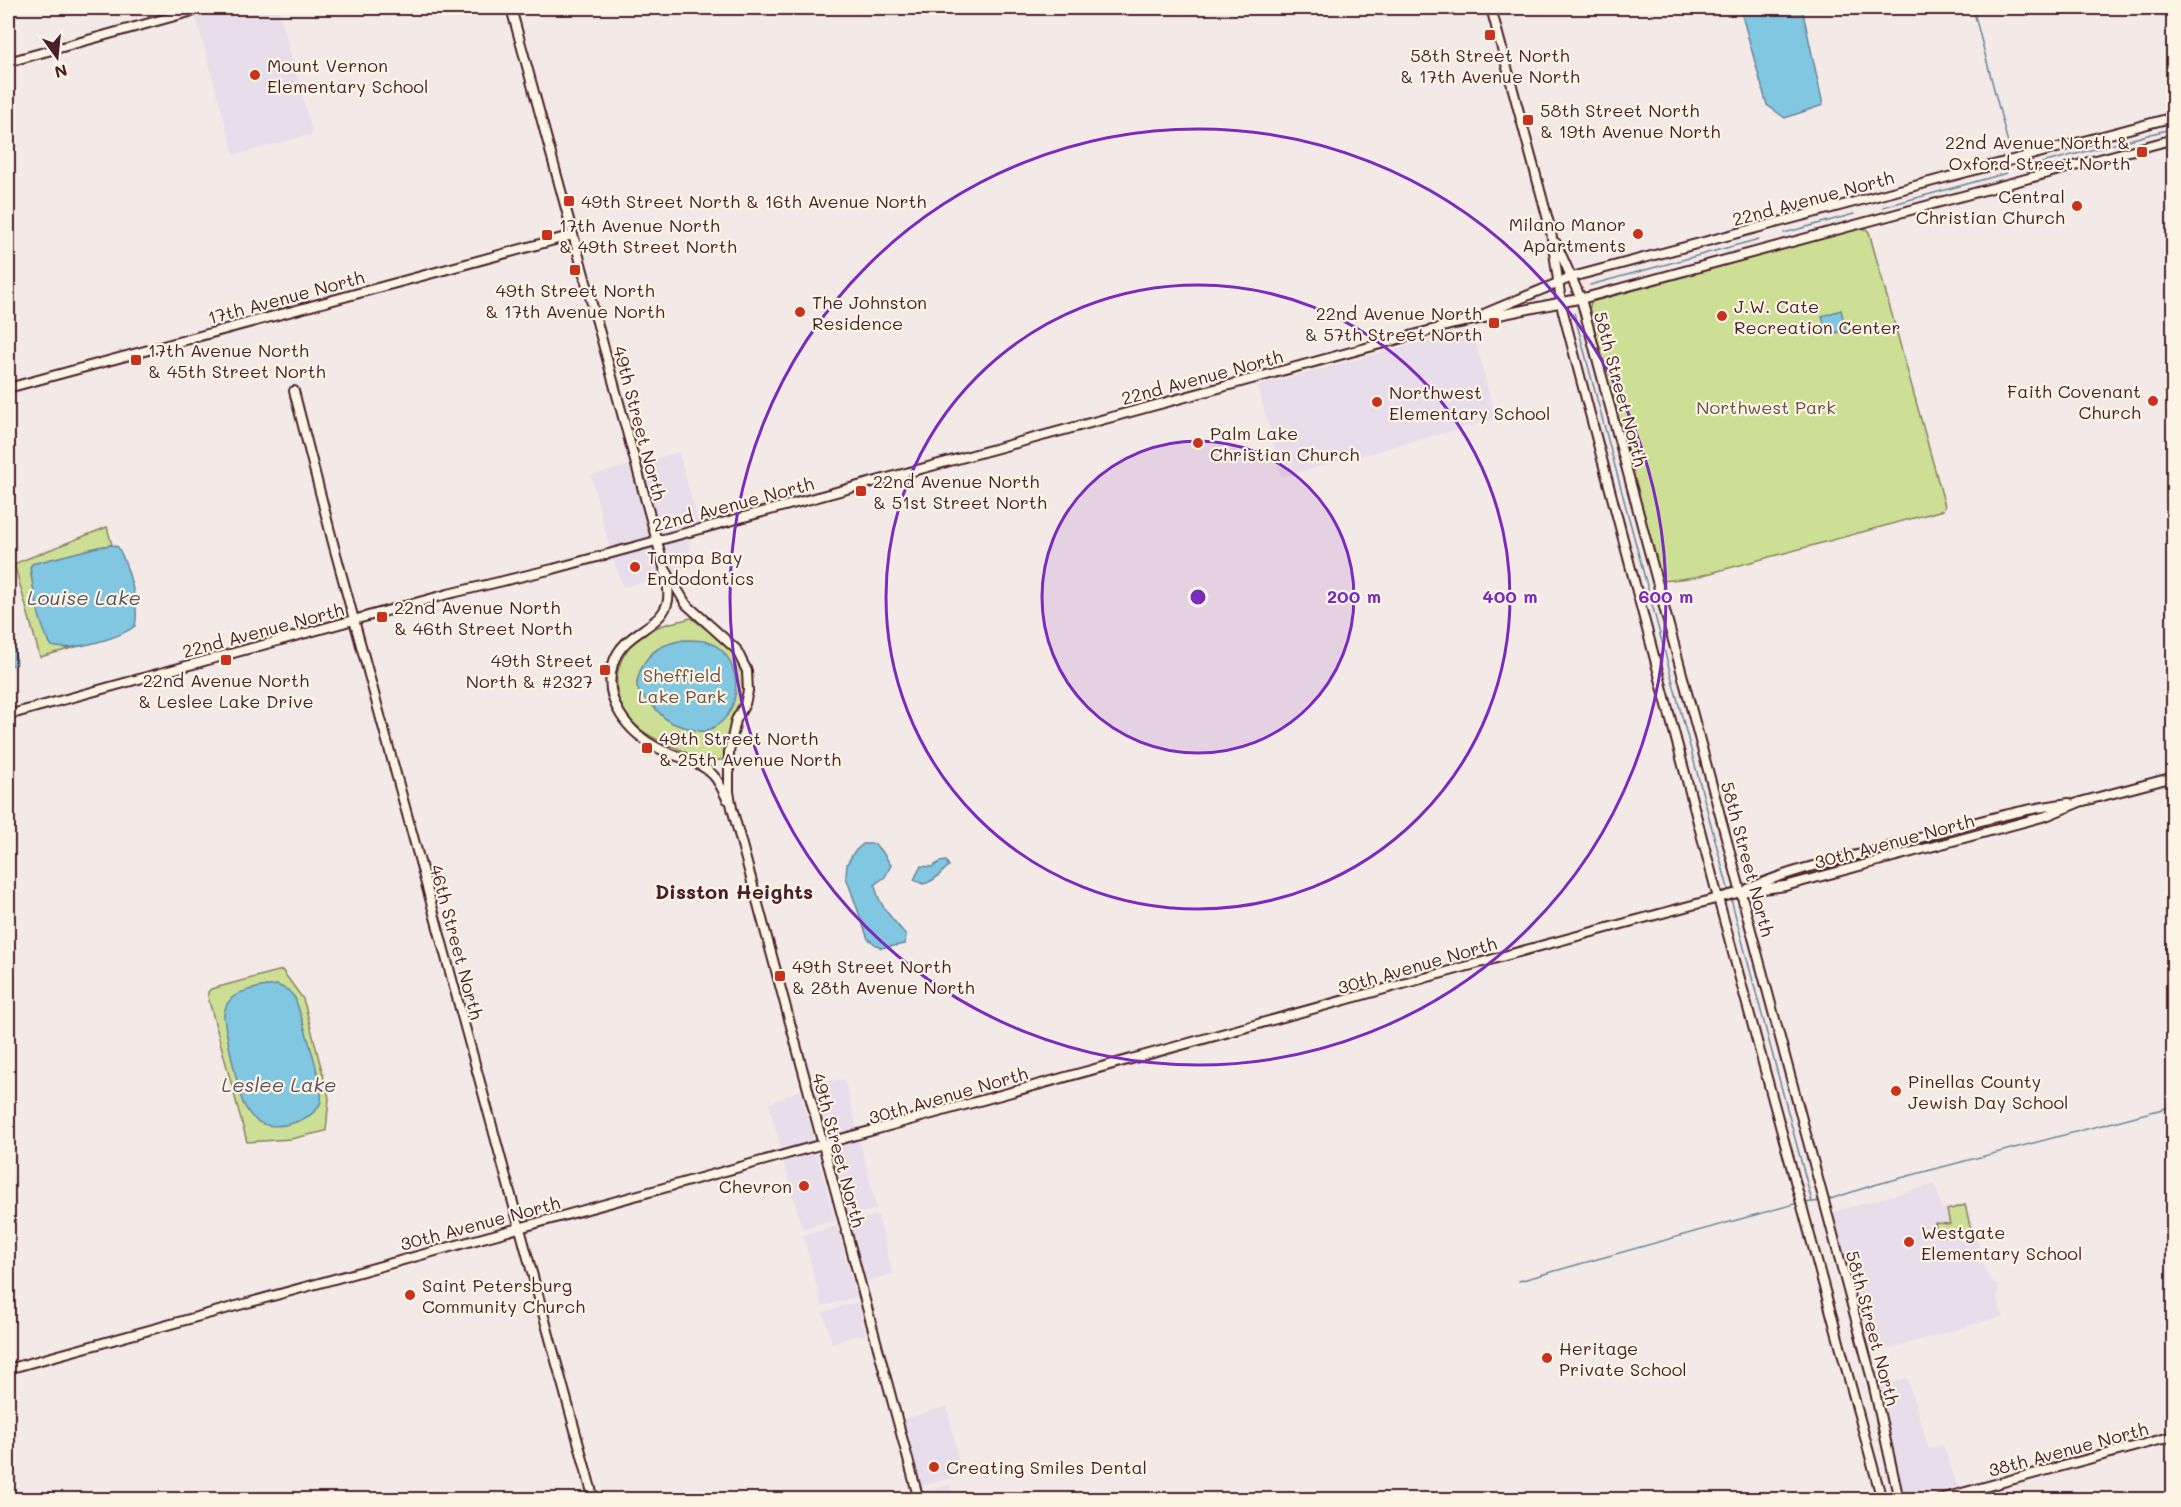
<svg xmlns="http://www.w3.org/2000/svg" width="2181" height="1507" font-family="Mali,sans-serif">
<style>
.built{fill:#e8ddea}
.green{fill:#ccdf94;stroke:#8b7f60;stroke-width:1.5;fill-rule:evenodd}
.water{fill:#81c7e2;stroke:#6b8499;stroke-width:1.5}
.lines{fill:none;stroke-linecap:round;stroke-linejoin:round}
.stream{stroke:#6b8499;stroke-width:1.5}
.secondary-casing{stroke:#4a1f2b;stroke-width:12}
.secondary{stroke:#fcf5e5;stroke-width:8}
.ring{fill:none;stroke:#7b2cbf;stroke-width:3}
.poi-dot{fill:#c8321e;stroke:#fcf5e5;stroke-width:2}
.labels{text-anchor:middle;dominant-baseline:central;stroke-width:4.5;stroke-linejoin:round;paint-order:stroke}
.poi-label{font-size:18px;fill:#4a1f2b;stroke:#fcf5e5;text-anchor:start}
.street-label{font-size:18px;fill:#4a1f2b;stroke:#fcf5e5}
.park-label{font-size:18px;fill:#6a4f45;stroke:#fcf5e5}
.water-label{font-size:20px;font-style:italic;fill:#5a5162;stroke:#fcf5e5}
.neighbourhood-label{font-size:20px;font-weight:bold;fill:#4a1f2b;stroke:#fcf5e5}
.centre{fill:#7b2cbf;stroke:#fcf5e5;stroke-width:3}
.ring-label{font-size:18px;text-anchor:middle;font-weight:bold;fill:#7b2cbf;stroke:#fcf5e5;stroke-width:4.5;stroke-linejoin:round;paint-order:stroke}
</style>
<rect width="100%" height="100%" fill="#f3eae7"/>
<filter id="ink" filterUnits="userSpaceOnUse"><feTurbulence type="fractalNoise" baseFrequency=".0167" numOctaves="2"/><feDisplacementMap in="SourceGraphic" scale="12" xChannelSelector="R" yChannelSelector="G"/><feConvolveMatrix kernelMatrix="1 2 1 2 8 2 1 2 1" color-interpolation-filters="sRGB"/></filter>
<g filter="url(#ink)">
<g class="built">
<polygon points="232,8 278,8 313,134 234,155 196,17"/>
<polygon points="1472,328 1496,419 1282,477 1258,386"/>
<polygon points="679,452 699,526 659,536 639,463"/>
<polygon points="633,464 654,538 610,550 591,476"/>
<polygon points="687,535 695,566 670,572 660,542"/>
<polygon points="655,544 663,578 623,587 612,556"/>
<polygon points="844,1079 858,1132 826,1141 811,1084"/>
<polygon points="800,1090 815,1144 782,1153 769,1104"/>
<polygon points="859,1138 877,1209 846,1217 827,1147"/>
<polygon points="816,1150 835,1220 802,1229 783,1159"/>
<polygon points="1935,1184 1942,1209 1967,1203 1986,1272 1989,1278 1999,1287 1997,1297 2003,1316 1875,1353 1871,1352 1833,1212"/>
<polygon points="878,1215 893,1274 864,1282 848,1223"/>
<polygon points="837,1226 856,1297 822,1306 803,1235"/>
<polygon points="858,1302 866,1335 853,1336 832,1344 823,1312"/>
<polygon points="1907,1378 1929,1449 1943,1445 1958,1487 1920,1497 1906,1492 1897,1478 1877,1387"/>
<polygon points="947,1406 962,1475 920,1486 901,1420"/>
<polygon points="950,1485 955,1499 924,1499 922,1492"/>
</g>
<g class="green">
<polygon points="1858,229 1866,229 1869,232 1945,506 1943,510 1696,577 1664,581 1661,578 1589,310 1591,302"/>
<polygon points="107,527 112,545 98,547 31,575 39,611 50,643 66,648 76,647 40,657 15,567 16,563"/>
<path d="M691,618C718,637 753,659 743,697C741,705 736,711 733,718C727,731 726,745 724,759C700,765 702,760 681,750C662,742 643,735 630,719C606,690 616,650 647,632C660,624 677,622 691,618Z"/>
<path d="M282,970L303,999L306,1009L329,1098L326,1131L291,1139L247,1142L208,997V992L211,989ZM266,986L301,1120L281,1125L243,1101L226,1029L239,994Z"/>
<polygon points="1965,1205 1971,1230 1938,1237 1935,1223 1950,1224 1947,1210"/>
</g>
<g class="water">
<polygon points="1740,8 1802,8 1823,105 1785,118 1767,105"/>
<polygon points="1841,310 1846,330 1835,333 1832,325 1825,326 1822,316"/>
<path d="M112,545L118,547C128,565 140,606 135,626C120,638 71,652 52,646C39,628 33,589 30,567L32,564L98,547Z"/>
<polygon points="8,625 17,663 8,667"/>
<path d="M684,640C696,640 710,640 719,648C745,670 741,721 705,731C699,732 694,730 688,728C665,723 663,716 648,701C643,696 638,693 637,686C636,681 639,674 641,669C650,649 664,644 684,640Z"/>
<path d="M863,844H874L883,853L891,865L885,877L875,884C878,906 893,919 906,935L905,944L881,948L868,939L846,877L847,864L854,852Z"/>
<path d="M946,861L949,866C940,873 936,881 923,884L914,880L921,866L932,867L940,862Z"/>
<path d="M277,985L288,990L295,998C301,1016 324,1086 321,1101C318,1113 303,1120 293,1123C282,1126 267,1128 257,1121C251,1117 246,1109 243,1103C239,1092 223,1023 224,1013C224,1012 227,1005 227,1004C235,989 262,987 277,985Z"/>
</g>
<g class="lines">
<g class="stream">
<polyline points="1973,8 2009,147"/>
<polyline points="2027,167 2174,128"/>
<polyline points="1883,207 2007,173"/>
<polyline points="1784,233 1854,214"/>
<polyline points="1590,285 1759,239"/>
<polyline points="1574,313 1729,892"/>
<polyline points="1731,899 1812,1202"/>
<polyline points="1827,1200 1874,1185 2174,1106"/>
<polyline points="1803,1203 1822,1201"/>
<polyline points="1519,1281 1798,1203"/>
</g>
<g class="secondary-casing">
<g id="secondary">
<path d="M511,8L664,567C666,578 671,593 667,604C659,629 622,632 613,664C602,701 628,733 660,749C677,758 699,760 713,775C719,781 723,791 727,799"/>
<polyline points="1491,8 1551,231 1562,308 1718,898 1882,1500"/>
<polyline points="8,62 204,8"/>
<polyline points="1556,243 1581,299 1873,1383 1899,1500"/>
<polyline points="1486,313 1572,277 2174,117"/>
<polyline points="8,388 573,235"/>
<polyline points="294,391 333,543 594,1500"/>
<polyline points="664,567 686,604 736,649 747,671 748,691 745,704 736,720 729,752 729,792 732,808 919,1500"/>
<polyline points="8,715 448,594 553,569 1454,324 1588,297 2174,139"/>
<path d="M1748,889C1791,869 1839,860 1885,848C1945,831 2007,811 2069,803"/>
<polyline points="8,1369 1544,945 1741,892 1785,886 2046,816 2080,802 2174,777"/>
<polyline points="1936,1500 2174,1436"/>
</g>
</g>
<use href="#secondary" class="secondary"/>
</g>
</g>
<circle cx="1198" cy="597" r="156" fill="#7b2cbf" fill-opacity=".12"/>
<g class="ring">
<circle cx="1198" cy="597" r="156"/>
<circle cx="1198" cy="597" r="312"/>
<circle cx="1198" cy="597" r="468"/>
</g>
<g class="poi-dot">
<rect x="1484" y="29" width="12" height="12" rx="3"/>
<circle cx="255" cy="75" r="6"/>
<rect x="1522" y="114" width="12" height="12" rx="3"/>
<rect x="2136" y="146" width="12" height="12" rx="3"/>
<rect x="563" y="195" width="12" height="12" rx="3"/>
<circle cx="2077" cy="206" r="6"/>
<circle cx="1638" cy="234" r="6"/>
<rect x="541" y="229" width="12" height="12" rx="3"/>
<rect x="569" y="264" width="12" height="12" rx="3"/>
<circle cx="800" cy="312" r="6"/>
<circle cx="1722" cy="316" r="6"/>
<rect x="1488" y="317" width="12" height="12" rx="3"/>
<rect x="130" y="354" width="12" height="12" rx="3"/>
<circle cx="2153" cy="401" r="6"/>
<circle cx="1377" cy="402" r="6"/>
<circle cx="1198" cy="443" r="6"/>
<rect x="855" y="485" width="12" height="12" rx="3"/>
<circle cx="635" cy="567" r="6"/>
<rect x="376" y="611" width="12" height="12" rx="3"/>
<rect x="220" y="654" width="12" height="12" rx="3"/>
<rect x="599" y="664" width="12" height="12" rx="3"/>
<rect x="641" y="742" width="12" height="12" rx="3"/>
<rect x="774" y="970" width="12" height="12" rx="3"/>
<circle cx="1896" cy="1091" r="6"/>
<circle cx="804" cy="1186" r="6"/>
<circle cx="1909" cy="1242" r="6"/>
<circle cx="410" cy="1295" r="6"/>
<circle cx="1547" cy="1358" r="6"/>
<circle cx="934" cy="1467" r="6"/>
</g>
<g class="labels">
<g class="poi-label">
<text x="1490" y="55" text-anchor="middle">58th Street North<tspan x="1490" dy="21">&amp; 17th Avenue North</tspan></text>
<text x="267" y="65">Mount Vernon<tspan x="267" dy="21">Elementary School</tspan></text>
<text x="1540" y="110">58th Street North<tspan x="1540" dy="21">&amp; 19th Avenue North</tspan></text>
<text x="2130" y="142" text-anchor="end">22nd Avenue North &amp;<tspan x="2130" dy="21">Oxford Street North</tspan></text>
<text x="2065" y="196" text-anchor="end">Central<tspan x="2065" dy="21">Christian Church</tspan></text>
<text x="581" y="201">49th Street North &amp; 16th Avenue North</text>
<text x="1626" y="224" text-anchor="end">Milano Manor<tspan x="1626" dy="21">Apartments</tspan></text>
<text x="559" y="225">17th Avenue North<tspan x="559" dy="21">&amp; 49th Street North</tspan></text>
<text x="575" y="290" text-anchor="middle">49th Street North<tspan x="575" dy="21">&amp; 17th Avenue North</tspan></text>
<text x="812" y="302">The Johnston<tspan x="812" dy="21">Residence</tspan></text>
<text x="1734" y="306">J.W. Cate<tspan x="1734" dy="21">Recreation Center</tspan></text>
<text x="1482" y="313" text-anchor="end">22nd Avenue North<tspan x="1482" dy="21">&amp; 57th Street North</tspan></text>
<text x="148" y="350">17th Avenue North<tspan x="148" dy="21">&amp; 45th Street North</tspan></text>
<text x="2141" y="391" text-anchor="end">Faith Covenant<tspan x="2141" dy="21">Church</tspan></text>
<text x="1389" y="392">Northwest<tspan x="1389" dy="21">Elementary School</tspan></text>
<text x="1210" y="433">Palm Lake<tspan x="1210" dy="21">Christian Church</tspan></text>
<text x="873" y="481">22nd Avenue North<tspan x="873" dy="21">&amp; 51st Street North</tspan></text>
<text x="647" y="557">Tampa Bay<tspan x="647" dy="21">Endodontics</tspan></text>
<text x="394" y="607">22nd Avenue North<tspan x="394" dy="21">&amp; 46th Street North</tspan></text>
<text x="593" y="660" text-anchor="end">49th Street<tspan x="593" dy="21">North &amp; #2327</tspan></text>
<text x="226" y="680" text-anchor="middle">22nd Avenue North<tspan x="226" dy="21">&amp; Leslee Lake Drive</tspan></text>
<text x="659" y="738">49th Street North<tspan x="659" dy="21">&amp; 25th Avenue North</tspan></text>
<text x="792" y="966">49th Street North<tspan x="792" dy="21">&amp; 28th Avenue North</tspan></text>
<text x="1908" y="1081">Pinellas County<tspan x="1908" dy="21">Jewish Day School</tspan></text>
<text x="792" y="1186" text-anchor="end">Chevron</text>
<text x="1921" y="1232">Westgate<tspan x="1921" dy="21">Elementary School</tspan></text>
<text x="422" y="1285">Saint Petersburg<tspan x="422" dy="21">Community Church</tspan></text>
<text x="1559" y="1348">Heritage<tspan x="1559" dy="21">Private School</tspan></text>
<text x="946" y="1467">Creating Smiles Dental</text>
</g>
<g class="street-label">
<text transform="translate(1813 198) rotate(-15)">22nd Avenue North</text>
<text transform="translate(286 297) rotate(-15)">17th Avenue North</text>
<text transform="translate(1202 377) rotate(-15)">22nd Avenue North</text>
<text transform="translate(1621 389) rotate(75)">58th Street North</text>
<text transform="translate(640 423) rotate(75)">49th Street North</text>
<text transform="translate(733 504) rotate(-15)">22nd Avenue North</text>
<text transform="translate(263 630) rotate(-15)">22nd Avenue North</text>
<text transform="translate(1894 841) rotate(-15)">30th Avenue North</text>
<text transform="translate(1748 859) rotate(75)">58th Street North</text>
<text transform="translate(457 942) rotate(75)">46th Street North</text>
<text transform="translate(1417 965) rotate(-16)">30th Avenue North</text>
<text transform="translate(948 1095) rotate(-16)">30th Avenue North</text>
<text transform="translate(839 1150) rotate(75)">49th Street North</text>
<text transform="translate(480 1223) rotate(-15)">30th Avenue North</text>
<text transform="translate(1873 1328) rotate(75)">58th Street North</text>
<text transform="translate(2068 1449) rotate(-15)">38th Avenue North</text>
</g>
<g class="park-label">
<text x="1766" y="407">Northwest Park</text>
<text x="682" y="675">Sheffield<tspan x="682" dy="21">Lake Park</tspan></text>
</g>
<g class="water-label">
<text x="84" y="597">Louise Lake</text>
<text x="279" y="1084">Leslee Lake</text>
</g>
<g class="neighbourhood-label">
<text x="734" y="891">Disston Heights</text>
</g>
</g>
<circle cx="1198" cy="597" r="9" class="centre"/>
<g class="ring-label">
<text x="1354" y="603">200 m</text>
<text x="1510" y="603">400 m</text>
<text x="1666" y="603">600 m</text>
</g>
<rect width="2181" height="1507" fill="none" stroke="#fcf5e5" stroke-width="30"/>
<rect x="15" y="15" width="2151" height="1477" fill="none" stroke="#4a1f2b" stroke-width="2" filter="url(#ink)"/>
<g transform="translate(57 57) rotate(165)" stroke="#fcf5e5" stroke-width="4.5" paint-order="stroke">
<path d="M0-4.5L10 22L0 15L-10 22Z" fill="#4a1f2b"/>
<text y="-9" font-size="16" font-weight="bold" text-anchor="middle" fill="#4a1f2b">N</text>
</g>
</svg>
